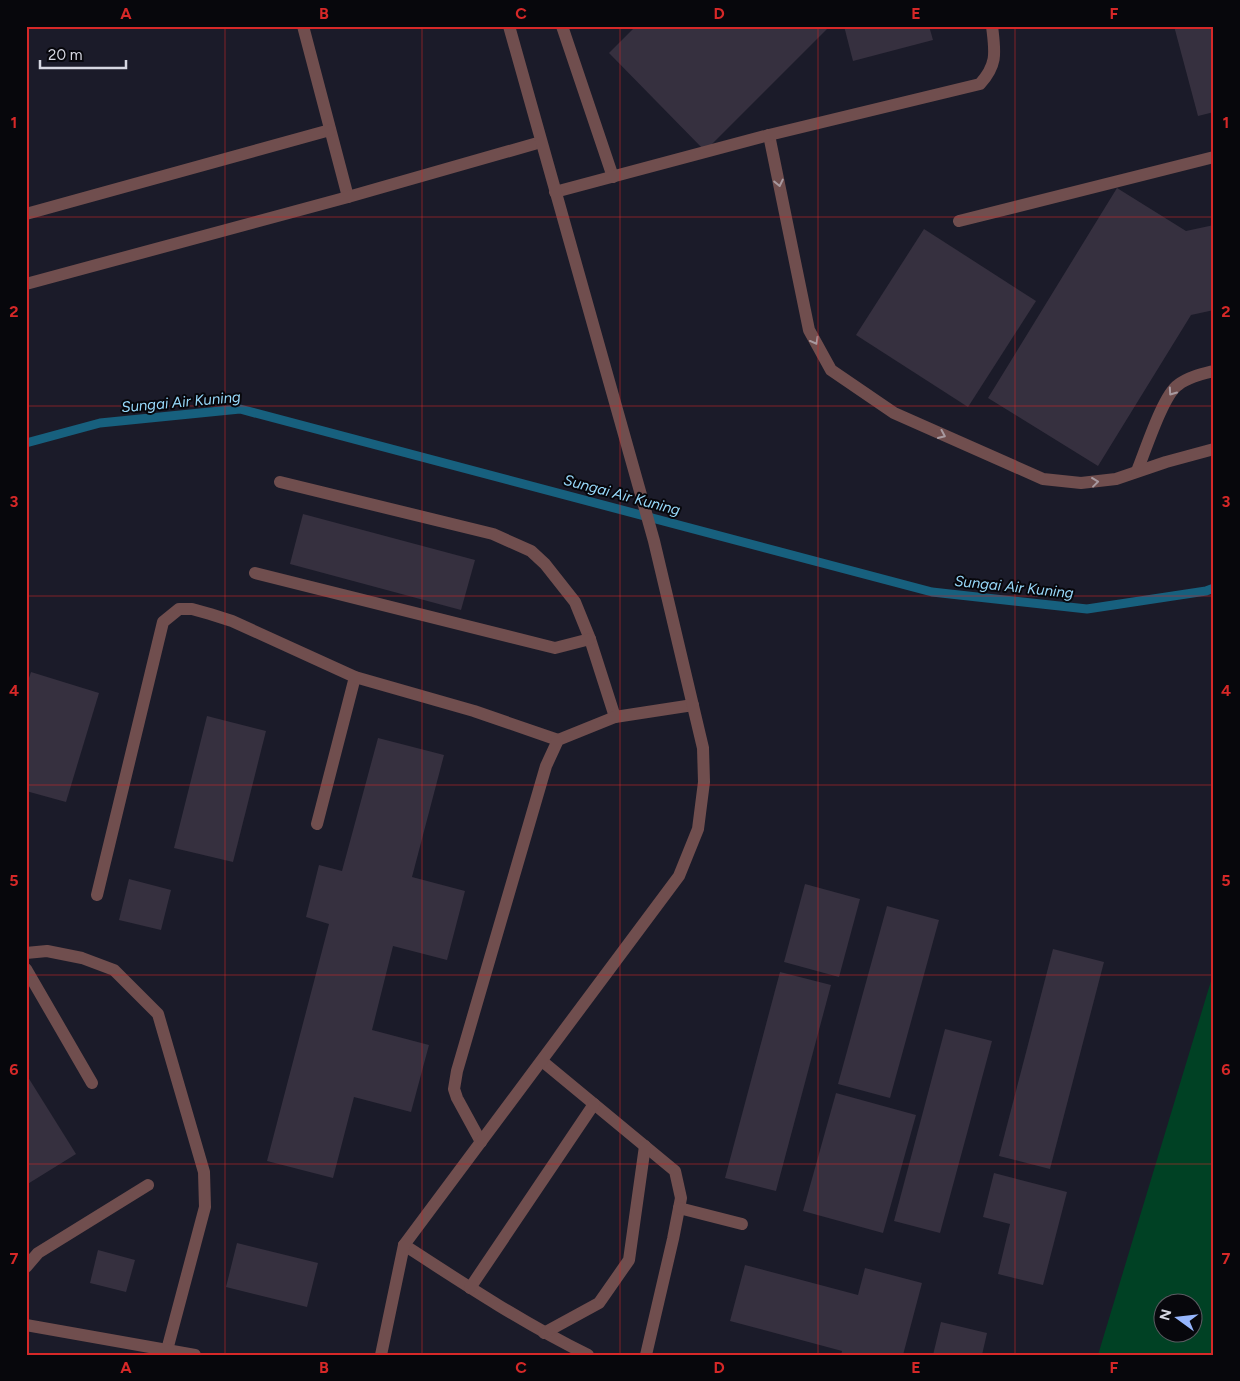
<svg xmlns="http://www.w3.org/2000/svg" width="1240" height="1381" font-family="Figtree,sans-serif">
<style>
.green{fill:#004124;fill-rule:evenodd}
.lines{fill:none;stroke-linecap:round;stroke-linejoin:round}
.stream{stroke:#17607e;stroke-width:9}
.building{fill:#36303f}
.service{stroke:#704e4e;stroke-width:12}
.oneway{stroke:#a8999f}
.grid{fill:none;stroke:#d62828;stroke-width:1;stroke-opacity:0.55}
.labels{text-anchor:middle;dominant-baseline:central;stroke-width:4;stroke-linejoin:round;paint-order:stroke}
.water-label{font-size:15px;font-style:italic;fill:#98d9fa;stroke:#07070c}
.neatline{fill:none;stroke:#d62828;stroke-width:2}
.grid-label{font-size:16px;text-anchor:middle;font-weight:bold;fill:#d62828}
</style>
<rect width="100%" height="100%" fill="#1b1b29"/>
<path class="green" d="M1214,971V1355H1098ZM1162,1304H1192V1334H1162Z"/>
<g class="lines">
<polyline class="stream" points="26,443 100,423 240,409 932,592 1087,609 1206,591 1214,588"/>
</g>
<g class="building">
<polygon points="636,26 830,26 705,151 609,53"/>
<polygon points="844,26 929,26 933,40 853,61"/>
<polygon points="1174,26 1214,26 1214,112 1198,116"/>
<polygon points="1117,188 1186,231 1214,225 1214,310 1191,315 1098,466 988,398"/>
<polygon points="924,229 1036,301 968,407 856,335"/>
<polygon points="303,514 475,560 461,610 290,564"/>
<polygon points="31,672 99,693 66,802 26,791 26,687"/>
<polygon points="207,716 266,731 233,862 174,848"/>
<polygon points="378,738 444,755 412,877 465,891 447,960 393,946 372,1030 429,1045 411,1112 354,1097 333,1178 267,1161 329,924 306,917 319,865 342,871"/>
<polygon points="129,879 171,890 161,930 119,920"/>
<polygon points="805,884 860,899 839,977 784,962"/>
<polygon points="887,906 939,920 890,1098 838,1084"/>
<polygon points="1053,949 1104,962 1050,1169 999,1156"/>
<polygon points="780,972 831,985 776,1191 725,1178"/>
<polygon points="945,1029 992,1041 940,1233 894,1221"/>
<polygon points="26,1074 76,1154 26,1185"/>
<polygon points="836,1093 916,1115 883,1233 803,1211"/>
<polygon points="994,1173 1067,1192 1043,1285 998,1274 1010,1224 983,1217"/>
<polygon points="237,1243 318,1263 307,1307 226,1287"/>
<polygon points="98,1250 135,1260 126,1292 90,1283"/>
<polygon points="745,1265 858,1295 865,1268 922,1283 903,1355 841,1355 842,1351 730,1321"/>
<polygon points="941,1322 987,1333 982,1355 933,1355"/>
</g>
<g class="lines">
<g class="service">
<polyline points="303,26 348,197"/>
<polyline points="562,26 613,177"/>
<polyline points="769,135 809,330 831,370 894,413 1043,479 1081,483 1116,479 1166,462 1214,449"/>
<path d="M555,192L769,135L980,84C998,64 995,52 992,26"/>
<polyline points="26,214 330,130"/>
<polyline points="959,221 1214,157"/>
<polyline points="26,284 348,197 541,142"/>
<path d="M1137,471C1145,452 1163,395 1178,385C1188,377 1202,374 1214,371"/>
<polyline points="280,482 493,534 531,551 545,564 575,602 590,639 615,717"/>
<polyline points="255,573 555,648 590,639"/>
<polyline points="317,824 355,677"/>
<polyline points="97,895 163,622 179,609 192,609 210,614 232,621 355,677 474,711 558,740"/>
<polyline points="26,953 47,951 82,958 114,970 158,1014 204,1172 205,1207 167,1350"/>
<polyline points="26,969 92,1083"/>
<polyline points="542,1061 675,1171 681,1198 673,1239 646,1355"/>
<polyline points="481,1142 457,1098 454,1089 457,1071 546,766 558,740 615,717 693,705"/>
<polyline points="679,1208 742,1224"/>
<path d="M404,1245C464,1284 523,1323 588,1355"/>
<polyline points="26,1267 38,1253 148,1185"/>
<polyline points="470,1288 594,1104"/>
<polyline points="26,1325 195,1355"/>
<polyline points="544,1333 599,1303 629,1260 645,1146"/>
<polyline points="381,1355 404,1245 679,876 698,829 704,782 703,748 654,541 509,26"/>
</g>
</g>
<defs><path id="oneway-chevron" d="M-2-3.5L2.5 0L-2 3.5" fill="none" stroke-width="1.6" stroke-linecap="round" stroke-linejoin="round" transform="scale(1.25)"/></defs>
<g class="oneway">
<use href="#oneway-chevron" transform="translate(779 183) rotate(78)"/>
<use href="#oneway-chevron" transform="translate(815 341) rotate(61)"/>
<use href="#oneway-chevron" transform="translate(1172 392) rotate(125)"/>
<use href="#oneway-chevron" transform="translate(942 435) rotate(24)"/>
<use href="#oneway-chevron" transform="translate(1095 482) rotate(-7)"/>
</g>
<path class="grid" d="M225,26V1355M422,26V1355M620,26V1355M818,26V1355M1015,26V1355M26,217H1214M26,406H1214M26,596H1214M26,785H1214M26,975H1214M26,1164H1214"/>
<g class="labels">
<g class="water-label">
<text transform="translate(181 402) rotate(-5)">Sungai Air Kuning</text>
<text transform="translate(622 495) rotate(15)">Sungai Air Kuning</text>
<text transform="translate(1014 587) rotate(6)">Sungai Air Kuning</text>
</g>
</g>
<rect width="1240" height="1381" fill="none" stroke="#07070c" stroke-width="55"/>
<g transform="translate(1178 1318) rotate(285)"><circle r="24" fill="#07070c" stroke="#5a5a61"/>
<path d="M0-4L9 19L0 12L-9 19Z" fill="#96b6fd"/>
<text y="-8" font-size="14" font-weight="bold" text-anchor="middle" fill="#d6d7e1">N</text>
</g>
<path d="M40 60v8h86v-8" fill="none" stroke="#d6d7e1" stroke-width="2.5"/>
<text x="48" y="60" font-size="15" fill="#d6d7e1" stroke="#07070c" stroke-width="4" paint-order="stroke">20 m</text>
<rect x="28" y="28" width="1184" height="1326" class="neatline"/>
<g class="grid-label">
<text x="126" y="19">A</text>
<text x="324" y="19">B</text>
<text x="521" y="19">C</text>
<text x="719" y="19">D</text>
<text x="916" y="19">E</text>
<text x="1114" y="19">F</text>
<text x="14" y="128">1</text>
<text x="1226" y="128">1</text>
<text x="14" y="317">2</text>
<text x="1226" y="317">2</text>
<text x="14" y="507">3</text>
<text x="1226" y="507">3</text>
<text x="14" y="696">4</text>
<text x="1226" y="696">4</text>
<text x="14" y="886">5</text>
<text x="1226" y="886">5</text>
<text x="14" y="1075">6</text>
<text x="1226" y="1075">6</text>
<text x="14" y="1264">7</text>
<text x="1226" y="1264">7</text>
<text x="126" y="1373">A</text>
<text x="324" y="1373">B</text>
<text x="521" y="1373">C</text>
<text x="719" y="1373">D</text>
<text x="916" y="1373">E</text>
<text x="1114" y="1373">F</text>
</g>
</svg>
